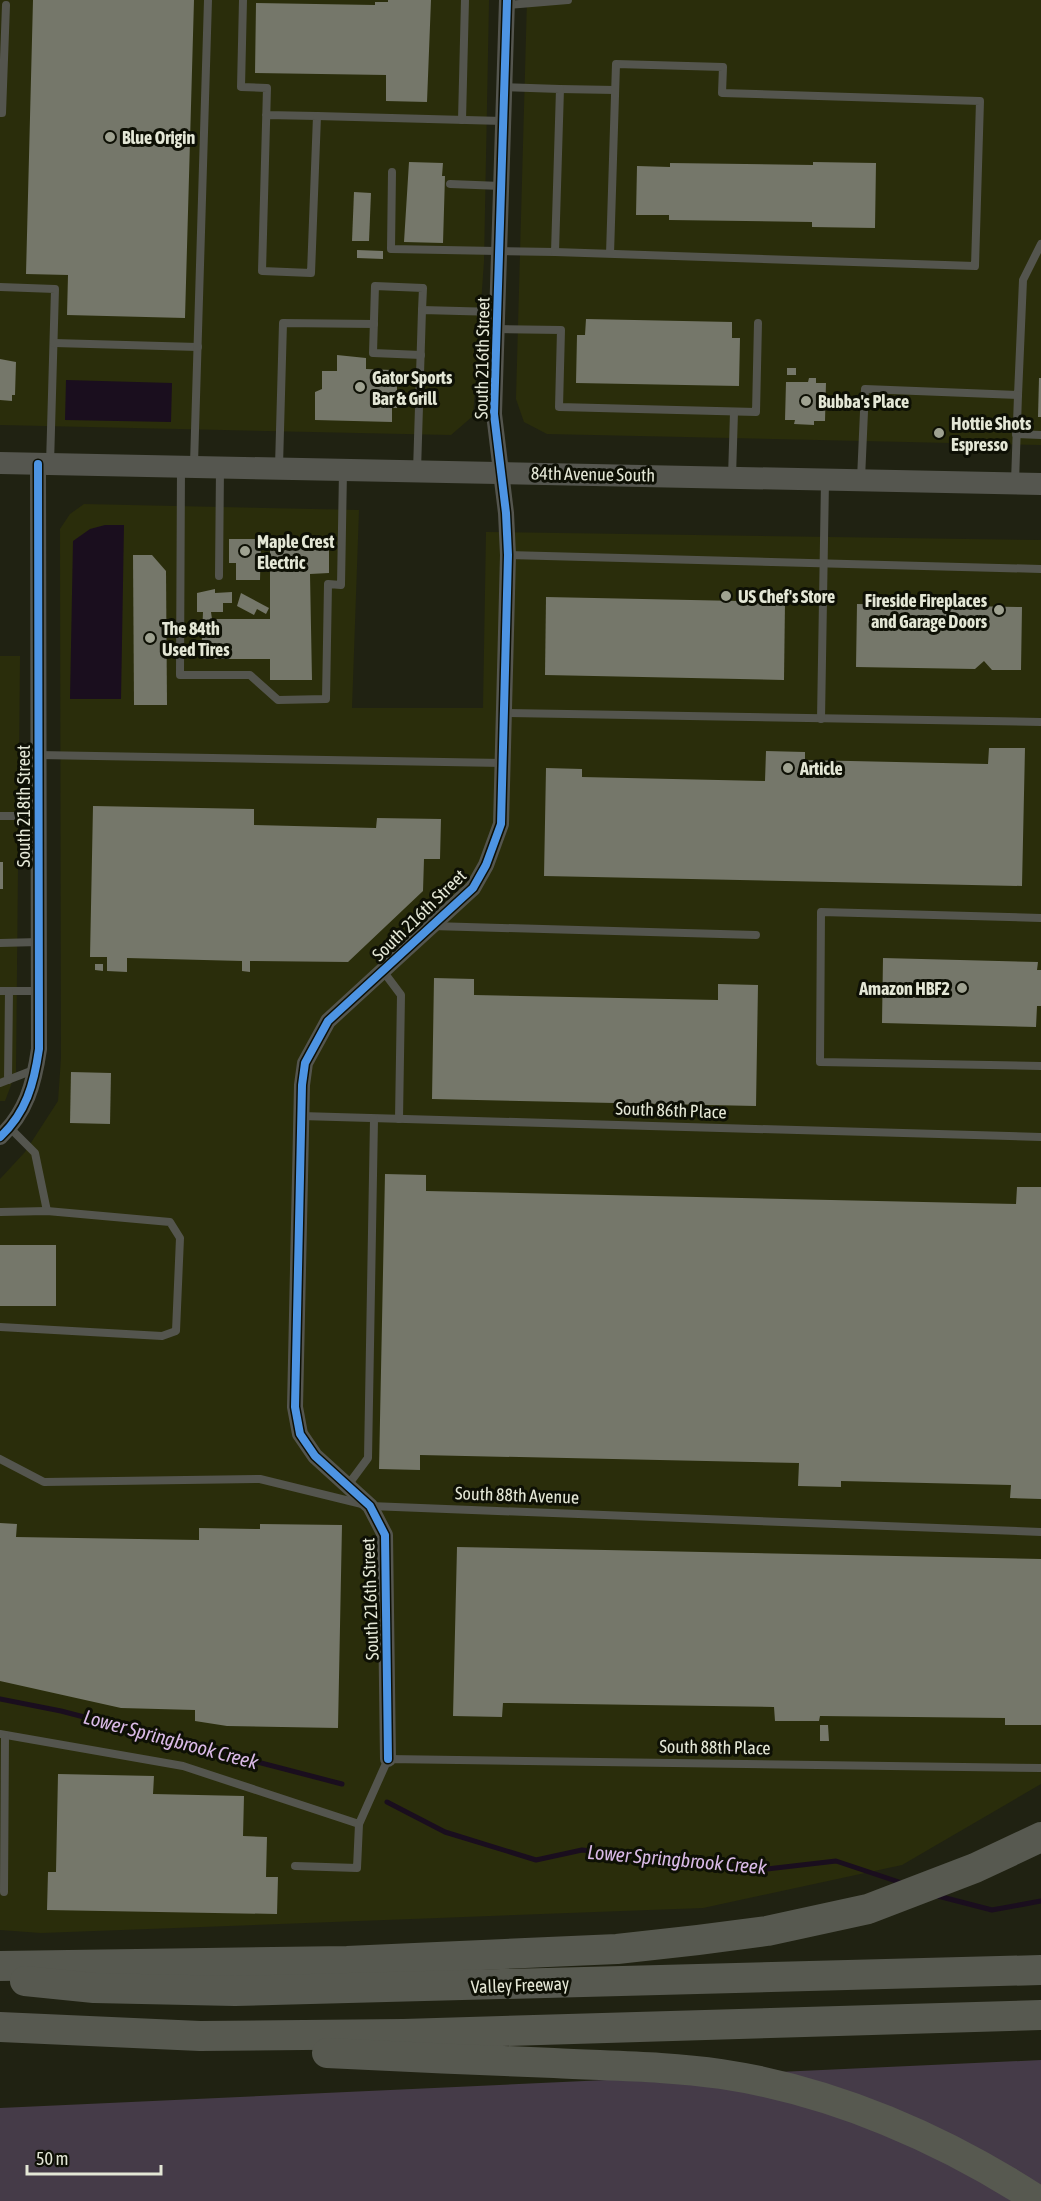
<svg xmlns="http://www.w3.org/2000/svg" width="1041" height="2201" font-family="'Asap Condensed',sans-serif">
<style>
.built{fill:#2a2d0b}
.green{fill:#453b48}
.water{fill:#1a0e1e}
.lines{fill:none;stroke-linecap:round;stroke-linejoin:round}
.stream{stroke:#1a0e1e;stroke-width:5}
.building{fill:#75776a}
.service{stroke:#54554e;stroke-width:8}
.minor{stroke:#54554e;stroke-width:16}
.secondary{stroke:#55564f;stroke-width:22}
.motorway{stroke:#575950;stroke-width:30}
.cycleway-casing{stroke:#0e1005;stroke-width:11}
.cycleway{stroke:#4d94e3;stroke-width:8}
.poi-dot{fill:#9fa291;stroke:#0e1005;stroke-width:2}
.labels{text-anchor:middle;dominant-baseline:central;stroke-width:6;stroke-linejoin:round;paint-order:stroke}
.poi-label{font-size:18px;font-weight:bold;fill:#e4e7d6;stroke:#0e1005;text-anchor:start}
.street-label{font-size:18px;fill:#e4e7d6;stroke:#0e1005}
.water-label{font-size:20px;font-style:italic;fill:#d9b9e6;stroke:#0e1005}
</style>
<rect width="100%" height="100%" fill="#202212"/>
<g class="built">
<polygon points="0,0 489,0 484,261 473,416 451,435 0,425"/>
<polygon points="527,0 1041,0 1041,445 547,434 524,422 516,399"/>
<polygon points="84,504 359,510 352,708 483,708 486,532 1041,540 1041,1784 902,1865 703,1908 41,1933 0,1930 0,1179 25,1152 58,1101 61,1058 60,529 70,514"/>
<polygon points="0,656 20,656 16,1072 5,1101 0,1101"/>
</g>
<polygon class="green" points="1041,2060 1041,2201 0,2201 0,2108"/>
<g class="water">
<polygon points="66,380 172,383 171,422 65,420"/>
<polygon points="105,525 124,525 121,699 70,699 73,541 90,529"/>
</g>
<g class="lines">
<g class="stream">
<polyline points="0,1699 61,1711 342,1784"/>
<polyline points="387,1802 445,1832 536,1860 582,1850 767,1869 836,1861 902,1883"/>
<polyline points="934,1895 992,1910 1041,1901"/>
</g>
</g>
<g class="building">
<polygon points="33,0 194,0 185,318 67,315 68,275 26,274"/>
<polygon points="388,0 431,0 427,102 386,101 386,75 255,73 256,3 375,5 375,2 388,2"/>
<polygon points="409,162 443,163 442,176 445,176 443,243 404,242"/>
<polygon points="813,162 876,163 875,228 812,227 812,222 669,220 669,215 636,215 637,166 670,167 670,163 813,165"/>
<polygon points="354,192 371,193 369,241 352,241"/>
<polygon points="357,250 383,251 383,259 357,258"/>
<polygon points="586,319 732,322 732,338 740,338 739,386 576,383 577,335 585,335"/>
<polygon points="337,355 366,358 366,369 392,370 392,384 397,384 397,408 392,408 392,422 315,420 315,392 322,389 322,371 337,371"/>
<polygon points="0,359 16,362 15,395 12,395 12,401 0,400"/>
<rect x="787" y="368" width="9" height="7"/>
<polygon points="809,378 816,378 816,383 826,383 825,421 814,421 814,425 794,424 795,420 785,420 786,382 808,382"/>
<polygon points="1039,378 1041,378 1041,417 1038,417"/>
<rect x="934" y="429" width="10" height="8"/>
<polygon points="229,539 261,539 260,580 236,580 236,563 229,563"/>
<polygon points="270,546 329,546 329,573 310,574 312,680 270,680 270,659 201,659 203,612 197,612 197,593 215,589 215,593 232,592 232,603 223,603 223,612 211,612 212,619 270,619"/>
<polygon points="133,555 152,555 166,571 167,705 134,705"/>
<polygon points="241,593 269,608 266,614 257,609 254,615 237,606"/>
<polygon points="546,597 785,602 784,680 545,675"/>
<polygon points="857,604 1022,607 1021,670 992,670 984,661 975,669 856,667"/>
<polygon points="989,748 1025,748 1022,886 544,876 546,768 582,769 582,777 765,781 766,751 805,752 805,760 988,764"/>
<polygon points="93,806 254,809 254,825 376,828 377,818 441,819 440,859 424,859 423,891 348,962 250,961 250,972 242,971 242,961 127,958 127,972 107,971 107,957 90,957"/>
<rect x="0" y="862" width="3" height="27"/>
<polygon points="883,958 1038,962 1037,970 1041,970 1041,1006 1037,1006 1036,1027 882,1023"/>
<polygon points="95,964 103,964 103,971 95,970"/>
<polygon points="434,978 474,979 474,995 718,1000 718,984 758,985 756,1106 432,1099"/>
<polygon points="71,1072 111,1073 110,1124 70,1123"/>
<polygon points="385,1174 426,1175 426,1191 1016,1204 1017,1187 1041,1187 1041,1499 1010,1498 1011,1485 841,1481 841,1487 798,1486 799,1463 420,1455 420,1470 379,1469"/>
<rect x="0" y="1245" width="56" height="61"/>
<polygon points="0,1523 17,1524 16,1537 199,1540 199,1528 260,1529 260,1524 342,1525 338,1728 227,1726 195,1721 195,1710 121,1708 0,1681"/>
<polygon points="457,1547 1041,1559 1041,1725 1005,1725 1005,1718 820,1716 819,1721 775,1721 774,1707 503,1703 502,1717 453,1716"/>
<polygon points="820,1725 828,1725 829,1741 820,1741"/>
<polygon points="58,1774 154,1776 153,1794 244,1796 243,1836 267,1837 266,1877 278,1877 277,1914 47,1910 48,1872 56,1872"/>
</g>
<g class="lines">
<g class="service">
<polyline points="243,0 241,87 267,88 262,271 311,273 317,116 266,115"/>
<polyline points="507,5 568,0"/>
<polyline points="560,89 615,90"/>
<polyline points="0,113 2,113 6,5"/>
<polyline points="317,116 503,121"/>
<polyline points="462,120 465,0"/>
<polyline points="392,172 391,249 555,252 560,89 504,87"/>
<polyline points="450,184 501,186"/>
<polyline points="555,252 975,266 980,101 722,93 723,67 616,64 610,254"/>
<polyline points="0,287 55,289 50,464"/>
<polyline points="496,329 561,330 559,407 756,412 758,323"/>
<polyline points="54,343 198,347"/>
<polyline points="421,355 373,353 375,286 423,288 422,310"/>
<polyline points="1016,434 1041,435"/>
<polyline points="194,464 208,0"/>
<polyline points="279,466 283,323 374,324"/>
<polyline points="181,467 180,675 250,675 278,700 326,699 328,584 341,585 343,471"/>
<polyline points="417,471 422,310 497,312"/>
<polyline points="732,477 734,412"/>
<polyline points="861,479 865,389 1018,395 1023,280 1041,244"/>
<polyline points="1015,482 1018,395"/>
<polyline points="508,555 1041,569"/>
<polyline points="219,576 220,468"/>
<polyline points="505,713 1041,722"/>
<polyline points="821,719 825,481"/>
<polyline points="38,755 503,763"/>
<polyline points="0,816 38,816"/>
<polyline points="1041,918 821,912 820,1062 1041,1066"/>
<polyline points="432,926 756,935"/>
<polyline points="0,943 39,942"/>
<polyline points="383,971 401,995 399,1119"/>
<polyline points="0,991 39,991"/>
<polyline points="8,1080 9,991"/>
<polyline points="0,1083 36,1069"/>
<polyline points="301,1116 1041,1137"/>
<polyline points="10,1128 35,1153 47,1211"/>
<polyline points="0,1212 47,1211 170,1222 180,1238 176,1331 162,1336 0,1327"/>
<polyline points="0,1459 44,1482 260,1479 370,1506 1041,1532"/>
<polyline points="348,1485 368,1458 374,1119"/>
<polyline points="0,1734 183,1766 359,1824 388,1759 1041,1768"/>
<polyline points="295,1866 357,1868 359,1824"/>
<polyline points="4,1892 5,1736"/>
</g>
<g class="minor">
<path d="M0,1137C26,1113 34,1084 39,1049L38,464"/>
<polyline points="388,1759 385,1535 370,1506 315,1456 300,1434 295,1407 302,1085 305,1063 328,1021 473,888 486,865 501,824 508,555 506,513 494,414 507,0"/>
</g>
<polyline class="secondary" points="0,463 1041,484"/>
<g class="motorway">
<polyline points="0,1966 347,1961 617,1949 698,1940 767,1931 868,1909 975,1868 1041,1837"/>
<polyline points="25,1981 94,1988 235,1991 1041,1970"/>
<polyline points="0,2027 200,2036 403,2034 1041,2015"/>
<path d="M327,2053C403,2057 478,2060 554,2063C610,2066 666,2066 721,2074C834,2091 944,2139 1039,2201"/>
</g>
<g class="cycleway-casing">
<g id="cycleway">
<path d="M0,1137C26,1113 34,1084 39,1049L38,464"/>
<polyline points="388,1759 385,1535 370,1506 315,1456 300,1434 295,1407 302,1085 305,1063 328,1021 473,888 486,865 501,824 508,555 506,513 494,414 507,0"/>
</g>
</g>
<use href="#cycleway" class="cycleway"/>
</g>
<g class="poi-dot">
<circle cx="110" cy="137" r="6"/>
<circle cx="360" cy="387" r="6"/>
<circle cx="806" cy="401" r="6"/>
<circle cx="939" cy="433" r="6"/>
<circle cx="245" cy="551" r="6"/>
<circle cx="726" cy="596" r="6"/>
<circle cx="999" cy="610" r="6"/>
<circle cx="150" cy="638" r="6"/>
<circle cx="788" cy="768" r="6"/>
<circle cx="962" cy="988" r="6"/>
</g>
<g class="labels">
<g class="poi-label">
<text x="122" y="137">Blue Origin</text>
<text x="372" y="377">Gator Sports<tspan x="372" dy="21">Bar &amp; Grill</tspan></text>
<text x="818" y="401">Bubba's Place</text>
<text x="951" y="423">Hottie Shots<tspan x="951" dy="21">Espresso</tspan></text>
<text x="257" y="541">Maple Crest<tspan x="257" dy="21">Electric</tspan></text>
<text x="738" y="596">US Chef's Store</text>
<text x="987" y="600" text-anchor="end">Fireside Fireplaces<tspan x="987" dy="21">and Garage Doors</tspan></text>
<text x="162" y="628">The 84th<tspan x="162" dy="21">Used Tires</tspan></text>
<text x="800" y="768">Article</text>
<text x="950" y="988" text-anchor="end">Amazon HBF2</text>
</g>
<g class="street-label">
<text transform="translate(482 358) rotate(-89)">South 216th Street</text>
<text transform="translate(593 474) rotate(1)">84th Avenue South</text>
<text transform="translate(23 806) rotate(-90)">South 218th Street</text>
<text transform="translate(419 915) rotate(-44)">South 216th Street</text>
<text transform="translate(671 1110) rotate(2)">South 86th Place</text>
<text transform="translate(517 1495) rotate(2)">South 88th Avenue</text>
<text transform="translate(370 1599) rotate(-92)">South 216th Street</text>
<text transform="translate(715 1747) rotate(1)">South 88th Place</text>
<text transform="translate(520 1985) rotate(-2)">Valley Freeway</text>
</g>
<g class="water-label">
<text transform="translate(171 1739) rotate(15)">Lower Springbrook Creek</text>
<text transform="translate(677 1859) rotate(5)">Lower Springbrook Creek</text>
</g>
</g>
<path d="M27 2165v9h134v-9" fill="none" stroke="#e4e7d6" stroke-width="3"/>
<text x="36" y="2165" font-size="18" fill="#e4e7d6" stroke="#0e1005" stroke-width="4.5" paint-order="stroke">50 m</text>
</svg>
